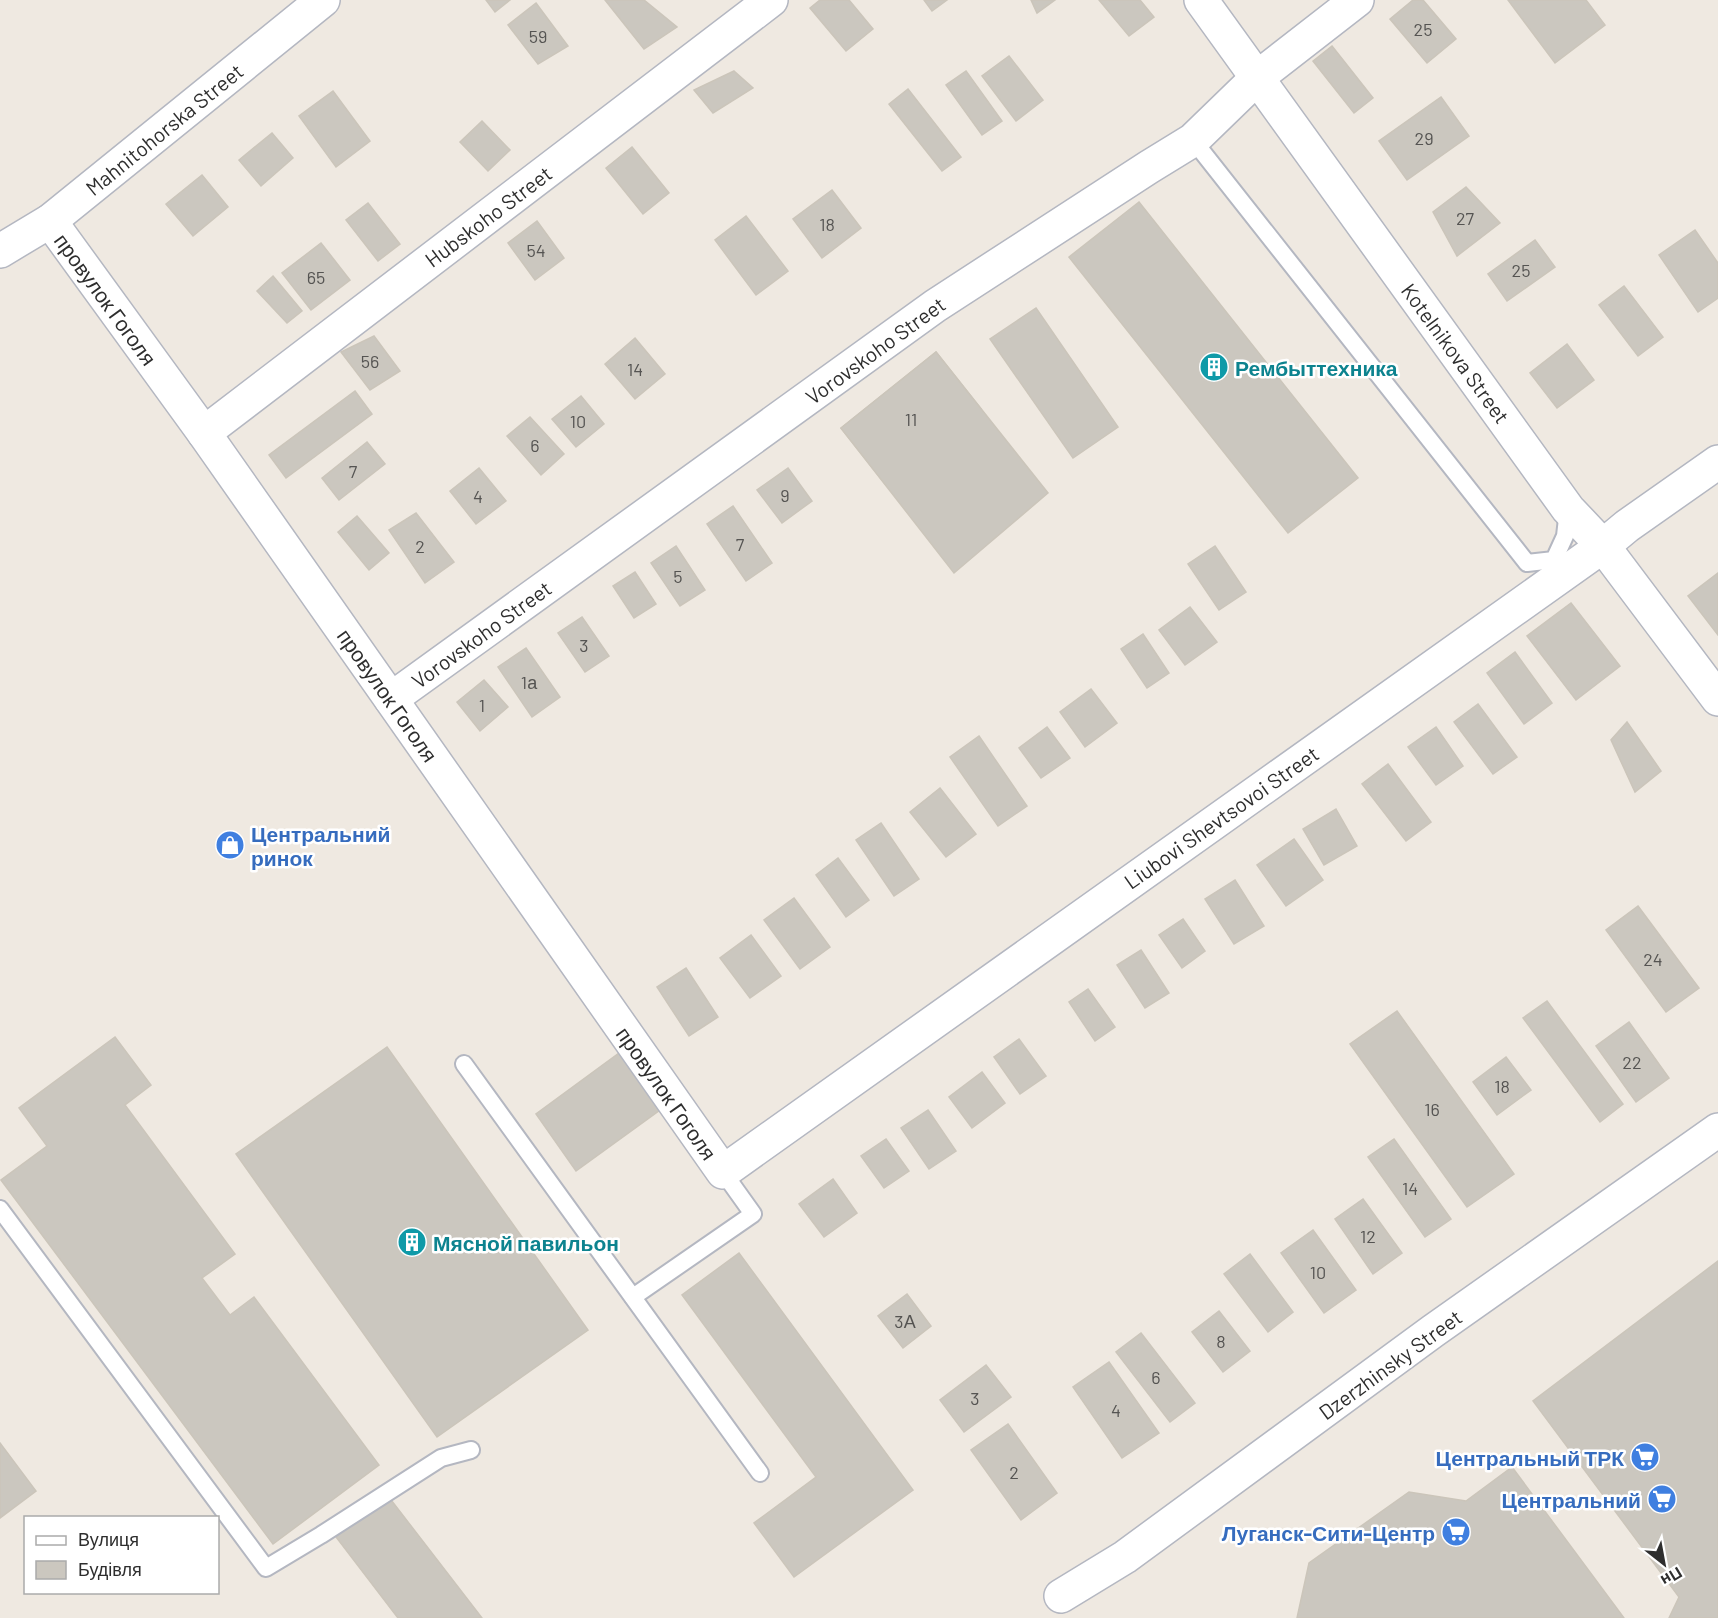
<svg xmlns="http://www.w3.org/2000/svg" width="1718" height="1618" font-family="Barlow,sans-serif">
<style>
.building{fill:#cbc7bf;stroke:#cbc5ba;stroke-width:1.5}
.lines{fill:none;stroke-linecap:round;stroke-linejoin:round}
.service-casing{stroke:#b4b7c1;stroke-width:20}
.minor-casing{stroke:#b4b7c1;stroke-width:36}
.service{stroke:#fff;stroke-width:16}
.minor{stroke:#fff;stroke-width:33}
.labels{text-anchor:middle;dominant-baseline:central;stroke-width:5;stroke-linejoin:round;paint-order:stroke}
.number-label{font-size:18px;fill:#555452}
.street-label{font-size:21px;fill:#2e2e2e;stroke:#fff}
.culture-label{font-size:21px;font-weight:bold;fill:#0d838f;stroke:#fff;text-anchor:start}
.shop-label{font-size:21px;font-weight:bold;fill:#366cbe;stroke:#fff;text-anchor:end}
</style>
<rect width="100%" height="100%" fill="#efe9e1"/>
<g class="building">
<polygon points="486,0 510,0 495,12"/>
<polygon points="605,0 644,0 677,27 644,49"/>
<polygon points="820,0 849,0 873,29 846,51 810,8"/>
<polygon points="924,0 947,0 932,11"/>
<polygon points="1031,0 1055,0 1037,13"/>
<polygon points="1099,0 1140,0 1154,17 1129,36"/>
<polygon points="1413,0 1423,0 1456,39 1427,63 1390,19"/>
<polygon points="1508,0 1586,0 1605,25 1555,63"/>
<polygon points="536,3 568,46 538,64 508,25"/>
<polygon points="1332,46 1373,98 1354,113 1313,61"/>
<polygon points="1009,56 1043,100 1016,121 982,76"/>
<polygon points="734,71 753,88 713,113 694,90"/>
<polygon points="966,71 1002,121 982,135 946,85"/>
<polygon points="908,89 961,157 942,171 889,104"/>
<polygon points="333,91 370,141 336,167 299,116"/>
<polygon points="1441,97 1469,136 1407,180 1379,141"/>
<polygon points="482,121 510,150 488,171 460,142"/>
<polygon points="272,133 293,158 261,186 239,160"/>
<polygon points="632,147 669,193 643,214 606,168"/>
<polygon points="202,175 228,207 193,236 166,204"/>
<polygon points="1466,187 1500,223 1457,256 1433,212"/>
<polygon points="832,190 861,228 822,258 793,219"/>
<polygon points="1139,202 1358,478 1288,533 1069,257"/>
<polygon points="368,203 400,244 378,261 346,220"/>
<polygon points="746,216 788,271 756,295 715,240"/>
<polygon points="537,221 564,258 535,280 508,243"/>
<polygon points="1695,230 1718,263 1718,298 1698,312 1659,255"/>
<polygon points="1535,240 1555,267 1507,301 1488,274"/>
<polygon points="321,243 350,280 311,310 282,273"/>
<polygon points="273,276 302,311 287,323 257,291"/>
<polygon points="1624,286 1663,337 1638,356 1599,305"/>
<polygon points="1036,308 1118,427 1073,458 990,339"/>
<polygon points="374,336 400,371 370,390 341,352"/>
<polygon points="635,338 665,374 635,399 605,364"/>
<polygon points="1567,344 1594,380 1557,408 1530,373"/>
<polygon points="936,352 981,409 886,485 841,428"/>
<polygon points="936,352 1048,493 954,573 841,428"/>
<polygon points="355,391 372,414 286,478 269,455"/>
<polygon points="581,396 604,424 576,447 552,419"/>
<polygon points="530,417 564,454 541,475 507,436"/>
<polygon points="367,442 385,464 339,500 322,478"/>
<polygon points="479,468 506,501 476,524 450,491"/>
<polygon points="788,468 812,501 782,523 757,490"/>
<polygon points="733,506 772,563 746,581 707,524"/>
<polygon points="416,513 454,562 425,583 389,530"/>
<polygon points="357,516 389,553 369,570 338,532"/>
<polygon points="676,546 705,590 680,606 651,563"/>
<polygon points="1215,546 1246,592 1219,610 1188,564"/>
<polygon points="635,572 656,604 634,618 613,586"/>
<polygon points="1718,573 1718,635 1688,596"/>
<polygon points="1571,603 1620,666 1576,700 1527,636"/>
<polygon points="1190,607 1217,642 1185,665 1159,630"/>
<polygon points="582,617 609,656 585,672 558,633"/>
<polygon points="1143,634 1169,673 1147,688 1121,649"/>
<polygon points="526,648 560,697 532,717 498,667"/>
<polygon points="1515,652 1552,703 1524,724 1487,673"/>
<polygon points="484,680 508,707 480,731 457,702"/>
<polygon points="1091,689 1117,723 1085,747 1060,712"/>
<polygon points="1478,704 1517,757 1493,774 1454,722"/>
<polygon points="1627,722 1661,771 1635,792 1611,740"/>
<polygon points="1047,727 1070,758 1041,778 1019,748"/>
<polygon points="1436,727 1463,766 1436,785 1408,747"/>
<polygon points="979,736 1027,806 998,826 950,757"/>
<polygon points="1388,764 1431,822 1406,841 1362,784"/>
<polygon points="940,788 976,834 946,857 910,812"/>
<polygon points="1336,809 1357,846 1324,865 1303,829"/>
<polygon points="881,823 919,879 894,896 856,840"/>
<polygon points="1294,839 1323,880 1286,906 1257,865"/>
<polygon points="838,858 869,900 846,917 816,875"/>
<polygon points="1235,880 1264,926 1234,944 1205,899"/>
<polygon points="794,898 830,947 800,969 764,920"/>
<polygon points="1638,906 1699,988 1666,1012 1606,930"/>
<polygon points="1183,919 1205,951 1182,968 1159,935"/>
<polygon points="751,935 781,976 750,998 720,958"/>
<polygon points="1141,950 1169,993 1145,1008 1117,965"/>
<polygon points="686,968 718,1017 689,1036 657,987"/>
<polygon points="1088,989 1115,1027 1095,1041 1069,1002"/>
<polygon points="1547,1001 1623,1104 1600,1122 1523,1018"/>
<polygon points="1397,1011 1514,1174 1467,1207 1350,1044"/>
<polygon points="1629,1022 1669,1078 1636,1102 1596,1046"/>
<polygon points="115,1037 151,1085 125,1105 235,1254 202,1278 230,1315 254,1297 379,1465 273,1544 1,1180 47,1146 19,1108"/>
<polygon points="1019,1039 1046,1076 1020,1094 994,1057"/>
<polygon points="387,1047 588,1330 437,1437 236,1154"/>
<polygon points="619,1053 660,1110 576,1171 536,1114"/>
<polygon points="1506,1057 1531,1090 1497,1115 1473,1082"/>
<polygon points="982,1072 1005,1103 972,1128 949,1097"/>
<polygon points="928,1110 956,1151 929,1169 901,1128"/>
<polygon points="886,1139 909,1171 884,1188 861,1156"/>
<polygon points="1394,1139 1451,1219 1425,1237 1368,1157"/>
<polygon points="833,1179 857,1213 824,1237 799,1204"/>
<polygon points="1363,1199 1402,1253 1373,1274 1335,1219"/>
<polygon points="1313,1230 1356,1290 1324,1313 1281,1253"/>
<polygon points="739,1253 913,1490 794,1577 754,1523 816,1477 682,1295"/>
<polygon points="1250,1254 1293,1312 1268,1332 1224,1274"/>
<polygon points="1718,1261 1718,1618 1669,1618 1679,1597 1533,1401"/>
<polygon points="907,1294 931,1326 903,1348 878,1316"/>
<polygon points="1219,1311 1250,1351 1223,1372 1192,1332"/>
<polygon points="1141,1333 1195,1403 1170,1422 1116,1352"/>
<polygon points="1109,1362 1159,1433 1122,1458 1073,1387"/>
<polygon points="986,1365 1011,1397 964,1432 940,1400"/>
<polygon points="1008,1424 1057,1493 1021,1520 971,1450"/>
<polygon points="0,1443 36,1491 0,1518"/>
<polygon points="1512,1467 1624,1618 1297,1618 1309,1563 1409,1492 1466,1501"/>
<polygon points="388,1496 482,1618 398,1618 336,1537"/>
</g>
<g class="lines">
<g class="service-casing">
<g id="service">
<polyline points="1193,140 1527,563 1554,560 1565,536 1568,510"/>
<polyline points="464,1064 760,1473"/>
<polyline points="0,1209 266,1568 321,1535 441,1458 471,1450"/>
<polyline points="633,1297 753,1214 723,1172"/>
</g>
</g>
<g class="minor-casing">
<g id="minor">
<polyline points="1201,0 1568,509 1603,546 1718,699"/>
<polyline points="50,221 204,433 723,1172 1603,546 1627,526 1718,462"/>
<polyline points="0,251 50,221 323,0"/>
<polyline points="204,433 771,0"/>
<polyline points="391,699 935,306 1149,167 1193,140 1258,77 1357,0"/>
<polyline points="1061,1596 1125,1557 1433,1331 1718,1130"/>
</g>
</g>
<use href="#service" class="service"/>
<use href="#minor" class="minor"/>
</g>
<defs>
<g id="building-disc" transform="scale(1.5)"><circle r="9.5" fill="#0f9aa8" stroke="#fff"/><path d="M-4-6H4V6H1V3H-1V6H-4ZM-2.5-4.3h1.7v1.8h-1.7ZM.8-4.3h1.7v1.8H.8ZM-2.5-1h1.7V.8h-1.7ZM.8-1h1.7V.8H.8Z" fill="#fff"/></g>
<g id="shop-disc" transform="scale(1.5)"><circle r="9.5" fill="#3f7fe0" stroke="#fff"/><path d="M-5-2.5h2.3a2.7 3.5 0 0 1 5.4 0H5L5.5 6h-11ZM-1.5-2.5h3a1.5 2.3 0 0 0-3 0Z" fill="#fff"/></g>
<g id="supermarket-disc" transform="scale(1.5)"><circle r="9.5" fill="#3f7fe0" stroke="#fff"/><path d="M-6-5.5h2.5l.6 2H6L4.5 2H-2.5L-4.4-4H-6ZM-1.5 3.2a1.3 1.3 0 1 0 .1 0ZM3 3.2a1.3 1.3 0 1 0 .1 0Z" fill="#fff"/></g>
</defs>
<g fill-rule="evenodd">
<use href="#building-disc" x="1214" y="367"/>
<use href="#shop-disc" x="230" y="845"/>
<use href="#building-disc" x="412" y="1242"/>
<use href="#supermarket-disc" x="1645" y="1457"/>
<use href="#supermarket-disc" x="1662" y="1499"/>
<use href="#supermarket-disc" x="1456" y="1532"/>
</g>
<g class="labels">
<g class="number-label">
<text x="1423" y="29">25</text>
<text x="538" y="36">59</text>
<text x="1424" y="138">29</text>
<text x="1465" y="218">27</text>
<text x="827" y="224">18</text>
<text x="536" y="250">54</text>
<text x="1521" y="270">25</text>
<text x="316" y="277">65</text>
<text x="370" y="361">56</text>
<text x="635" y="369">14</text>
<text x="911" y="419">11</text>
<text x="578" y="421">10</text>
<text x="535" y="445">6</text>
<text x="353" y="471">7</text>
<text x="785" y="495">9</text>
<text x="478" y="496">4</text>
<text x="740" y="544">7</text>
<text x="420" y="546">2</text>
<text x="678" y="576">5</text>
<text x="584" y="645">3</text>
<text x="529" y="682">1а</text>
<text x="482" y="705">1</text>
<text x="1653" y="959">24</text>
<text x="1632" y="1062">22</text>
<text x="1502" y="1086">18</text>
<text x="1432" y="1109">16</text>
<text x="1410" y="1188">14</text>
<text x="1368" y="1236">12</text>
<text x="1318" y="1272">10</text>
<text x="905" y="1321">3А</text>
<text x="1221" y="1341">8</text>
<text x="1156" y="1377">6</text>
<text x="975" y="1398">3</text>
<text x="1116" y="1410">4</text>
<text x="1014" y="1472">2</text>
</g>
<g class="street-label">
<text transform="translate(164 129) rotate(-39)">Mahnitohorska Street</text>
<text transform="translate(488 216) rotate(-37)">Hubskoho Street</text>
<text transform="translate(106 299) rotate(54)">провулок Гоголя</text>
<text transform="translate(875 350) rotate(-36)">Vorovskoho Street</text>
<text transform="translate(1456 353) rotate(54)">Kotelnikova Street</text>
<text transform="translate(481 634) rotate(-36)">Vorovskoho Street</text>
<text transform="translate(388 695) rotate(55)">провулок Гоголя</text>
<text transform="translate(1221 817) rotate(-35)">Liubovi Shevtsovoi Street</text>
<text transform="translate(667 1093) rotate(55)">провулок Гоголя</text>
<text transform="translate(1390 1364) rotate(-36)">Dzerzhinsky Street</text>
</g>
<g class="culture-label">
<text x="1235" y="367">Рембыттехника</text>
<text x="433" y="1242">Мясной павильон</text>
</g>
<g class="shop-label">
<text x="251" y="833" text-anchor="start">Центральний<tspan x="251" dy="24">ринок</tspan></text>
<text x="1624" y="1457">Центральный ТРК</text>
<text x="1641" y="1499">Центральний</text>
<text x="1435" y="1532">Луганск-Сити-Центр</text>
</g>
</g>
<rect x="24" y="1516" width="195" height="78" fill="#ffffff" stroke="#ababab" stroke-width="1.5"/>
<rect x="36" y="1536" width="30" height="9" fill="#ffffff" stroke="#ababab" stroke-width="1.5"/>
<text x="78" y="1546" font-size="18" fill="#2e2e2e">Вулиця</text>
<rect x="36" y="1561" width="30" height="18" fill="#cbc7bf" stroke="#ababab" stroke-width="1.5"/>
<text x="78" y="1576" font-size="18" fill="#2e2e2e">Будівля</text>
<g transform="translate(1664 1564) rotate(149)" stroke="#ffffff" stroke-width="4.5" paint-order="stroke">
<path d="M0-4.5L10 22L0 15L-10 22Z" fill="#2e2e2e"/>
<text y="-9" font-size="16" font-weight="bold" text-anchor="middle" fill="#2e2e2e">Пн</text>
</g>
</svg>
